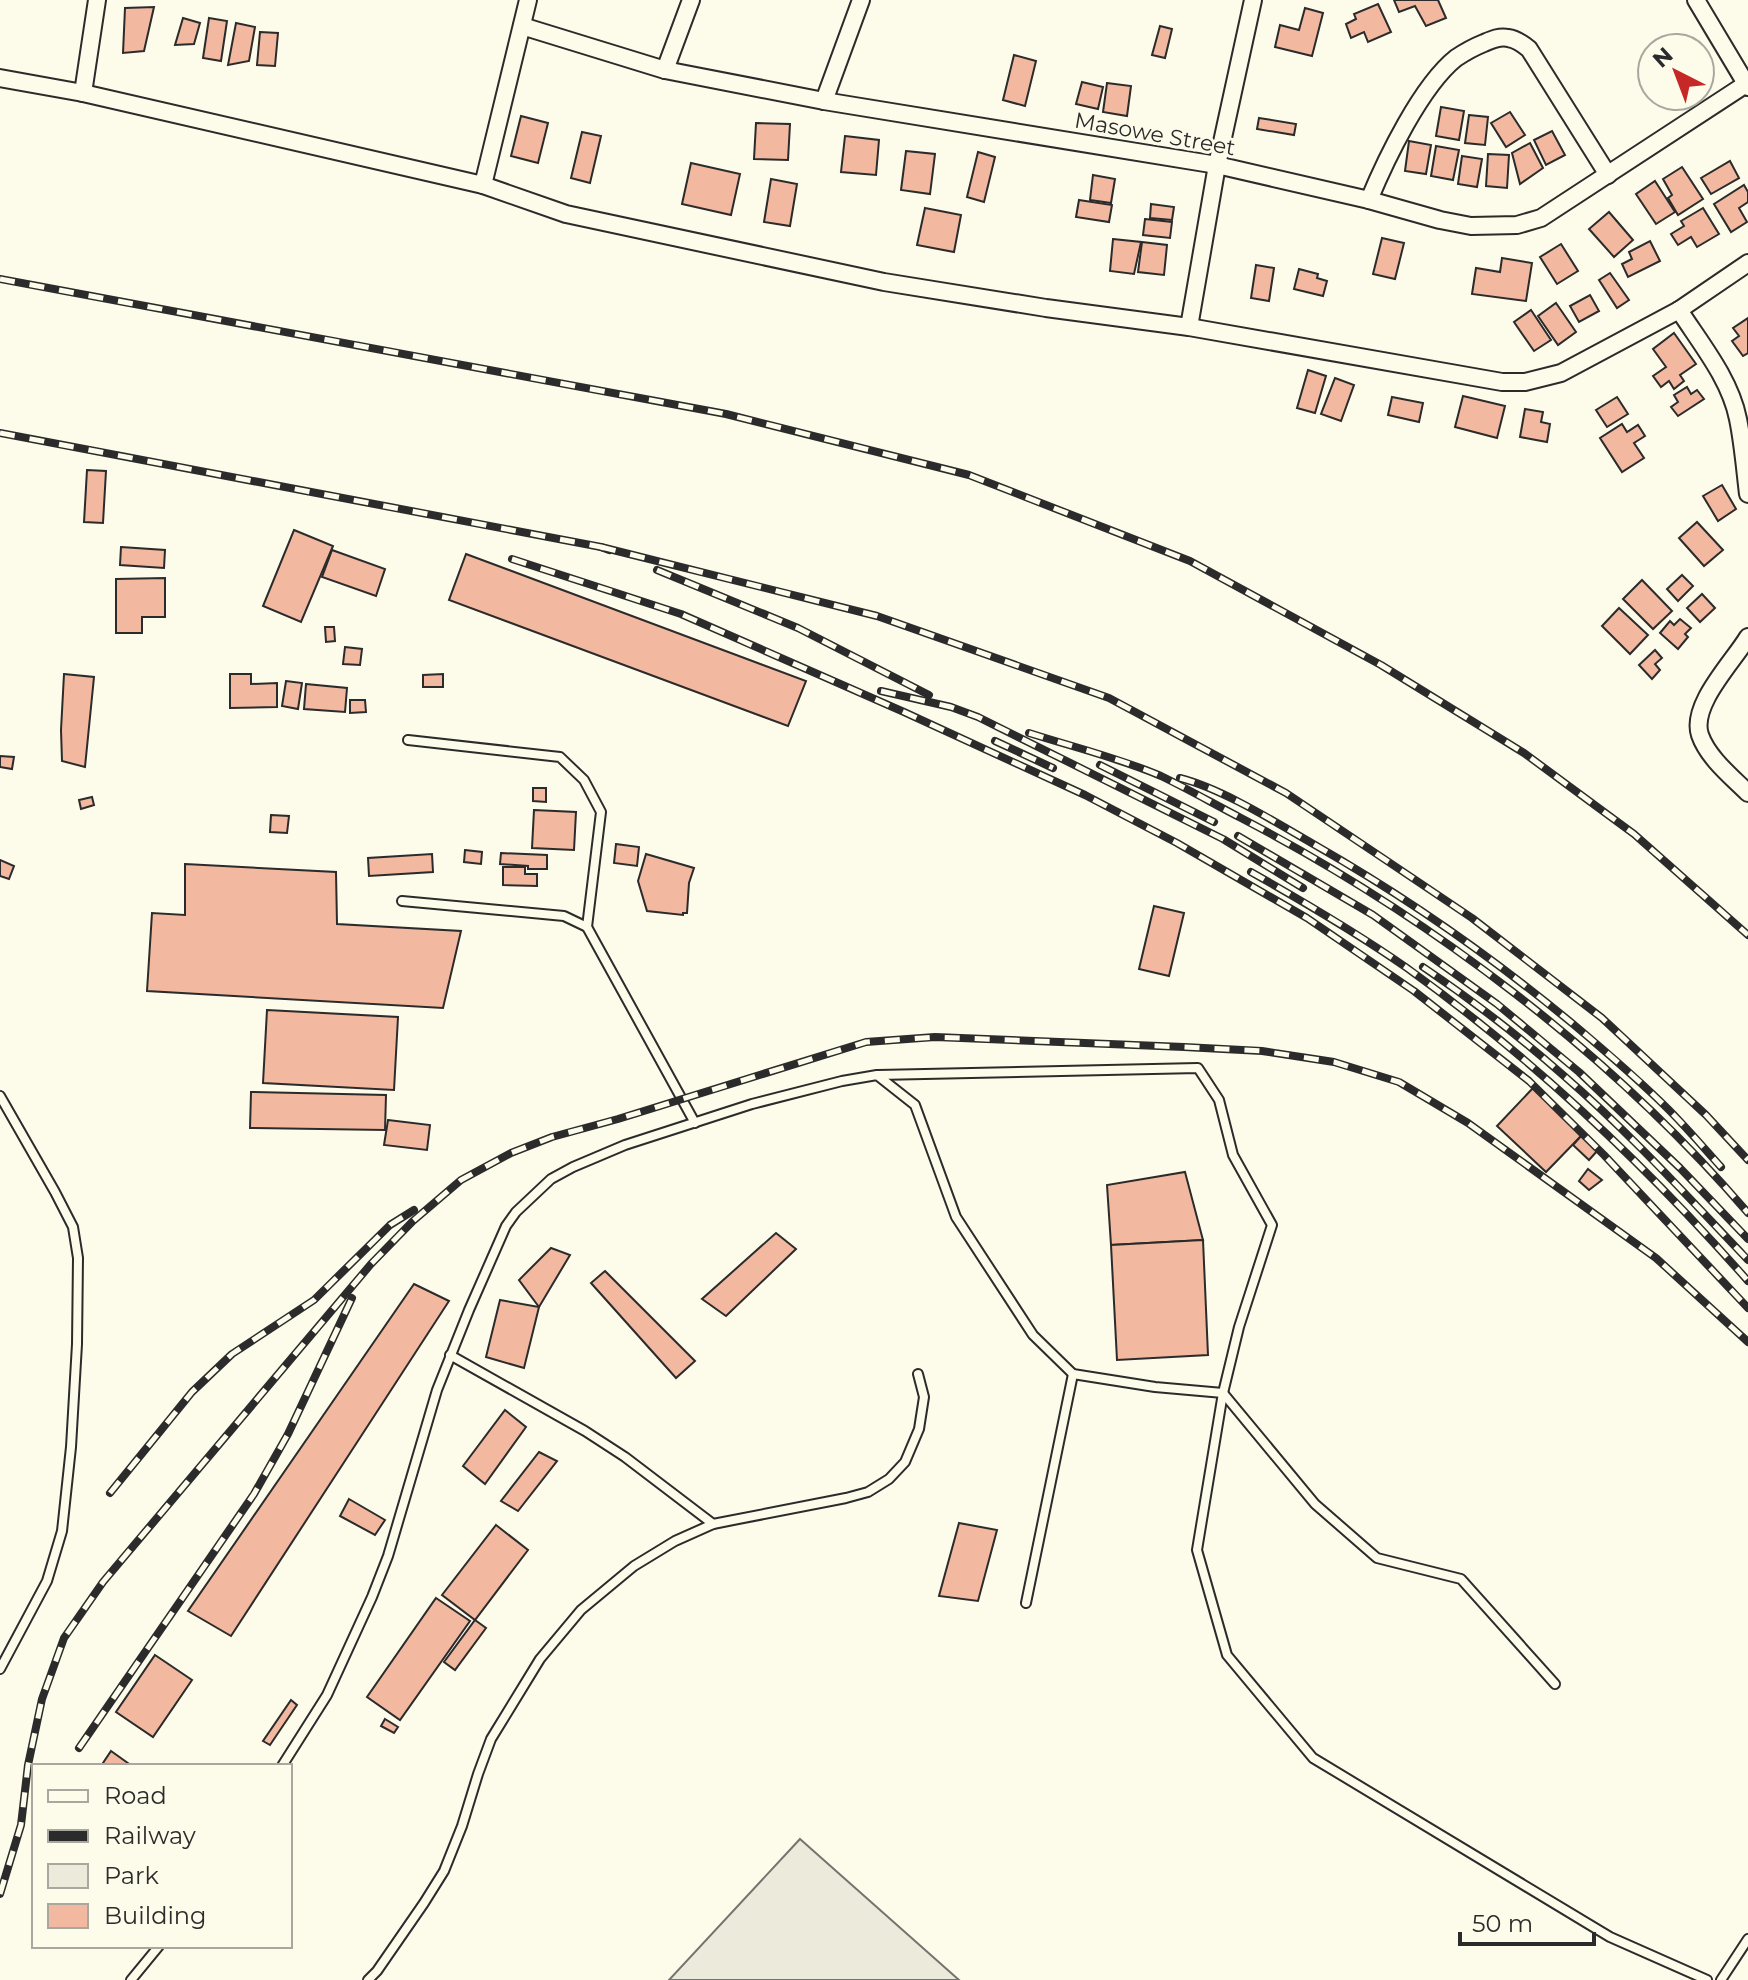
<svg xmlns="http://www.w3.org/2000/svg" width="1748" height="1980" font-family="Montserrat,sans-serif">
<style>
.green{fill:#ecebdb;stroke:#74746e;stroke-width:2}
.building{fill:#f2b8a0;stroke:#2b2b2b;stroke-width:2}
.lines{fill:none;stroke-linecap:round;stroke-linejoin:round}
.lane-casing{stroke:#2b2b2b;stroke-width:12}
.street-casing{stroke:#2b2b2b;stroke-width:20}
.lane{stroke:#fdfbea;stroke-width:8}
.street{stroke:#fdfbea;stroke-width:16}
.rail-casing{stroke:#2b2b2b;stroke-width:8}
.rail{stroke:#fdfbea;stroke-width:5;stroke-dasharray:15;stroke-linecap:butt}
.labels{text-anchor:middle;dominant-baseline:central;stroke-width:6;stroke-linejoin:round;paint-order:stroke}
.street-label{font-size:22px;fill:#2b2b2b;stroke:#fdfbea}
</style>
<rect width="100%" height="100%" fill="#fdfbea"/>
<polygon class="green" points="800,1839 959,1980 669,1980"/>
<g class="building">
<polygon points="1394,0 1438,0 1446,18 1426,26 1415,6 1399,12"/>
<polygon points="1378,4 1391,32 1368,42 1364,32 1351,38 1346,24 1356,19 1354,14"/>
<polygon points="154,7 144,51 123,53 125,8"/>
<polygon points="1305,8 1323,13 1312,56 1275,47 1280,25 1299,30"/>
<polygon points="183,18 200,23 194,44 175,45"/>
<polygon points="209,18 227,21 221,61 203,58"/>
<polygon points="236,23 255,27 249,61 228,65"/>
<polygon points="1160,26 1172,29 1165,58 1152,55"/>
<polygon points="260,32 278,33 275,66 257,65"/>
<polygon points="1014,55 1036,61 1025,106 1003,100"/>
<polygon points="1082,82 1103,87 1098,109 1076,104"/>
<polygon points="1107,83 1131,86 1127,116 1103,112"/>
<polygon points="1441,107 1464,111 1459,140 1436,136"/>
<polygon points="1510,112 1525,135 1506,147 1491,123"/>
<polygon points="1469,115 1488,117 1485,145 1465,143"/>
<polygon points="521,116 548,123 538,163 511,156"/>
<polygon points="1259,118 1296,124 1294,135 1257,129"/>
<polygon points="756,123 790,124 788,160 754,159"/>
<polygon points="1552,131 1565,155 1546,165 1534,140"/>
<polygon points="582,132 601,136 590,183 571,178"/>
<polygon points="845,136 879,140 876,175 841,172"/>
<polygon points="1409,141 1431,145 1426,174 1405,171"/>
<polygon points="1530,143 1543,168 1520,184 1512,153"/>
<polygon points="1436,146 1459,150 1453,180 1431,176"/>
<polygon points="906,151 935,154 930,194 901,190"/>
<polygon points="978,152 995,157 984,202 967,197"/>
<polygon points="1488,154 1509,155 1507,188 1486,186"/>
<polygon points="1462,156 1482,159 1477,187 1458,184"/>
<polygon points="1730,161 1739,178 1711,194 1701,178"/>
<polygon points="691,163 740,174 731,215 682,204"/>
<polygon points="1682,167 1703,199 1678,215 1668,198 1672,195 1663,179"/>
<polygon points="1093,175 1115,179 1111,203 1090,200"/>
<polygon points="771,179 797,184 790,226 764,222"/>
<polygon points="1655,181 1675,212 1656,224 1636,194"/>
<polygon points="1744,185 1748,192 1748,202 1739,208 1747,222 1731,232 1714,204"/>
<polygon points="1079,200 1112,205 1109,222 1076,217"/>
<polygon points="1151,204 1174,207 1172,220 1150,218"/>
<polygon points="925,208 961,215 954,252 917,245"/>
<polygon points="1703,208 1719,234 1697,247 1691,237 1678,245 1671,234 1684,226 1681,221"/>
<polygon points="1609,212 1633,240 1614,257 1589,229"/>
<polygon points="1145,219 1172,222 1170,238 1143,235"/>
<polygon points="1382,238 1404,243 1395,279 1373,274"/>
<polygon points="1113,239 1141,242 1134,274 1110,271"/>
<polygon points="1650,241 1660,261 1628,277 1622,264 1632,259 1629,252"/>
<polygon points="1142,242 1167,245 1164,275 1138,272"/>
<polygon points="1561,244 1578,271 1557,284 1540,257"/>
<polygon points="1502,258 1532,263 1526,301 1472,294 1476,268 1500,272"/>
<polygon points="1256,265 1274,268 1269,301 1251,298"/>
<polygon points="1299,269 1318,274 1317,278 1327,281 1323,296 1294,289"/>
<polygon points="1610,273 1629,300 1617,308 1599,280"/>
<polygon points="1590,295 1599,311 1579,322 1570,306"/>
<polygon points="1556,303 1576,332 1558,345 1538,316"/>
<polygon points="1531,310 1551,340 1534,351 1514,322"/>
<polygon points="1748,318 1748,353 1743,356 1732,341 1739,336 1733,328"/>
<polygon points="1674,333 1696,364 1680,375 1684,381 1674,389 1669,381 1661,387 1653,376 1666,367 1653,349"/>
<polygon points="1308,370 1326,376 1315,413 1297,408"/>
<polygon points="1335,378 1354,385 1341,421 1321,414"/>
<polygon points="1687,387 1691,394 1697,390 1704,399 1678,416 1671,407 1678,402 1674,395"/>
<polygon points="1463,396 1505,406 1497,438 1455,427"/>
<polygon points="1392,397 1423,403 1419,422 1388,415"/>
<polygon points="1617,397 1628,414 1607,427 1596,410"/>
<polygon points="1525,409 1543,412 1541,422 1550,424 1547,442 1520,437"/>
<polygon points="1622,424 1627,432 1638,425 1645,436 1634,443 1644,458 1622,472 1600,438"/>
<polygon points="87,470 106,471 103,523 84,522"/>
<polygon points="1722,485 1736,509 1718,521 1703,496"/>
<polygon points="1697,522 1723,550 1704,566 1679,538"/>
<polygon points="294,530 333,546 301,622 263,606"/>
<polygon points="121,547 165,550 164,568 120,565"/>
<polygon points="332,550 385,569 376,596 322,577"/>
<polygon points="466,554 806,681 788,726 449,600"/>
<polygon points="1682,575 1693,586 1678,601 1667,589"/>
<polygon points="165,578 165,617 142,617 142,633 116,633 116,579"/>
<polygon points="1642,580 1672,611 1653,629 1623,599"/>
<polygon points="1702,594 1715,608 1700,622 1687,608"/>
<polygon points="1619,608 1648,635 1630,654 1602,626"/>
<polygon points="1680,619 1691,628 1685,634 1688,637 1678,649 1660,633 1670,621 1674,625"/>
<polygon points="325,627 334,627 335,641 326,642"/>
<polygon points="345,647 362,649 360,665 343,664"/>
<polygon points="1655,650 1662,658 1655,664 1660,670 1652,679 1639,665"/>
<polygon points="64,674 94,677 85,767 62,761 61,730"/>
<polygon points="230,674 251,674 251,684 277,683 277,707 230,708"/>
<polygon points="443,674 443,687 423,687 423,675"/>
<polygon points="286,681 302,683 298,709 282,706"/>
<polygon points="306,684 347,688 345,712 304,709"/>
<polygon points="350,700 365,700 366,712 350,713"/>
<polygon points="0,756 14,757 12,769 0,767"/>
<polygon points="533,788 546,788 546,802 533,801"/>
<polygon points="92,797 94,805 81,809 79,800"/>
<polygon points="534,810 576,812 574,850 532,848"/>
<polygon points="271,815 289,816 287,833 270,832"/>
<polygon points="616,844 639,847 637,866 614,863"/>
<polygon points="465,850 482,852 481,864 464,862"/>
<polygon points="501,853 547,855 547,869 528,869 528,866 500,864"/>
<polygon points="432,854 433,872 369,876 368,858"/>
<polygon points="646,854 694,868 689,883 687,913 683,913 683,915 647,911 638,881"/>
<polygon points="0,860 14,866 9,879 0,876"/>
<polygon points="185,864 336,872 337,924 461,931 443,1008 147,991 152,913 185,915"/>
<polygon points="503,867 525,867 525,874 537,874 537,886 503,885"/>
<polygon points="1154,906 1184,913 1169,976 1139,969"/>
<polygon points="267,1010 398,1017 394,1090 263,1083"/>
<polygon points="1533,1088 1582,1135 1546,1172 1497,1126"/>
<polygon points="251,1092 386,1095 385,1130 250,1128"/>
<polygon points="388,1120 430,1125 427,1150 384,1145"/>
<polygon points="1582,1135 1598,1150 1589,1160 1573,1145"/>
<polygon points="1588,1169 1602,1180 1589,1190 1579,1181"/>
<polygon points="1185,1172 1203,1240 1111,1245 1107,1185"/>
<polygon points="776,1233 796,1249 726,1316 702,1299"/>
<polygon points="1203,1240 1208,1355 1117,1360 1111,1245"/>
<polygon points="551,1248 570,1255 539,1307 519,1280"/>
<polygon points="605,1271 695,1361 676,1378 591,1283"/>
<polygon points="414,1284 449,1301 231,1636 188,1611"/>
<polygon points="500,1300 539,1307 524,1368 486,1357"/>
<polygon points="505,1410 526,1427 485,1484 463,1466"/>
<polygon points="539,1452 557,1461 518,1511 501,1501"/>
<polygon points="349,1499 385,1520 375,1535 340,1516"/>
<polygon points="959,1523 997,1530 978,1601 939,1596"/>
<polygon points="496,1525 528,1550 475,1620 442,1595"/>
<polygon points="436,1598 470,1621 400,1720 367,1697"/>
<polygon points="475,1620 486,1628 455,1670 444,1662"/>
<polygon points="155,1655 192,1680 153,1737 116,1712"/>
<polygon points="291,1700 297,1705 270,1745 263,1741"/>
<polygon points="385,1719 398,1727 394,1733 381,1726"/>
<polygon points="111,1751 132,1766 101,1766"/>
</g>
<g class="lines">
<g class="lane-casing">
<g id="lane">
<polyline points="408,740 560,757 584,780 601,812 587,927"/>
<polyline points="402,901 564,916 587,927 695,1123"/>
<polyline points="878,1075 1198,1068 1219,1100 1233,1155 1272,1225 1239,1327 1223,1393 1197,1550 1227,1655 1313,1758 1610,1937 1707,1980"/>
<polyline points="0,1096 55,1192 73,1227 78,1258 77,1344 71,1447 62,1531 47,1581 0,1669"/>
<polyline points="450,1355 585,1431 625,1457 713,1524"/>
<polyline points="1026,1603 1073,1374"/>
<polyline points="282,1766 327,1695 372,1597 388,1556 437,1390 469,1310 506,1226 516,1212 551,1179 573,1167 625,1145 752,1104 842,1081 877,1075 915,1105 956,1217 1033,1335 1073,1374 1155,1387 1223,1393 1315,1504 1377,1558 1461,1579 1555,1684"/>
<polyline points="131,1980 159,1946"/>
<polyline points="368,1980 377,1971 424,1903 444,1871 462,1826 478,1774 491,1739 540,1659 581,1610 634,1566 675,1541 713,1524 846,1498 868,1492 889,1479 905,1462 919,1429 924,1397 918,1374"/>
<polyline points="1721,1980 1748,1939"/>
</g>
</g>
<g class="street-casing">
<g id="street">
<polyline points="1696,0 1748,87"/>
<polyline points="522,26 665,70 824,101 1217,165 1369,200 1440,220 1471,226 1517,225 1541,218 1746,84"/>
<polyline points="665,70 691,0"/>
<polyline points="0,78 83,93 483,185 566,214 884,282 1046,308 1189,327 1502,382 1525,382 1561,373 1679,310 1748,263"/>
<polyline points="83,93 97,0"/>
<polyline points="824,101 861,0"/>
<polyline points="483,185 528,0"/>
<path d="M1369,200C1386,159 1421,86 1456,58C1465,52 1474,47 1484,43C1491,40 1499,36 1508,38C1516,39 1523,44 1529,49L1608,175"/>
<path d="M1679,310C1701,344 1730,379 1738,419C1743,443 1745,469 1748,494"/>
<polyline points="1189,327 1217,165 1253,0"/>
<path d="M1748,637C1733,662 1690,705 1700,735C1708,758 1732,777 1748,793"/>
</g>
</g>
<use href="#lane" class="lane"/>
<use href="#street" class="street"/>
<g class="rail-casing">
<g id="rail">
<polyline points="0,279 726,414 969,475 1190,561 1381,665 1524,753 1634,834 1748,935"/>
<polyline points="0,433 601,547 609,550"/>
<polyline points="601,547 877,616 1109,698 1286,793 1472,918 1602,1018 1706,1115 1748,1160"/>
<polyline points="512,559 681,614 904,712 1085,795 1177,843 1307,918 1414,991 1529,1081 1604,1155 1748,1308"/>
<polyline points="657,570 798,628 929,695"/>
<polyline points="881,691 951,707 978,717 1223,839 1303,888"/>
<path d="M1029,733C1073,747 1119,758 1161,776C1188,789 1214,804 1241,818C1427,915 1612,1054 1748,1213"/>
<polyline points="995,741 1053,768"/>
<polyline points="1100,765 1214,822"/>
<path d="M1180,778C1223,789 1275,822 1315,845C1406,897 1492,957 1573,1024C1605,1051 1638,1079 1668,1109C1686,1127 1703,1147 1721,1167"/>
<polyline points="1238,836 1373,915 1497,1004 1579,1072 1680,1168 1748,1239"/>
<path d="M1251,872C1304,902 1357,933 1407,968C1532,1058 1647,1166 1748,1281"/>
<path d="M1423,967C1472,1000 1519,1036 1563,1075C1629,1132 1688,1197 1748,1260"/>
<polyline points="110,1493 192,1392 232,1354 314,1300 390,1225 414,1210"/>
<polyline points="79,1748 254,1494 288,1434 352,1298"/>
<polyline points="0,1894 21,1825 28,1765 42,1699 64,1638 103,1582 371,1264 413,1221 461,1180 511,1153 552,1137 618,1119 866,1042 935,1037 1184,1047 1262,1051 1334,1062 1399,1082 1468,1123 1656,1258 1748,1342"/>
</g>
</g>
<use href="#rail" class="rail"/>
</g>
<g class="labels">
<g class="street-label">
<text transform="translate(1155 134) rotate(10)">Masowe Street</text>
</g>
</g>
<rect x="32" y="1764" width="260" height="184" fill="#fdfbea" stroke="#a9a89e" stroke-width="2"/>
<rect x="48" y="1790" width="40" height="12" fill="#fdfbea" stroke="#a9a89e" stroke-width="2"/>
<text x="104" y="1804" font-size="24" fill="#2b2b2b">Road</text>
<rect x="48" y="1830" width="40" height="12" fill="#2b2b2b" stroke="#a9a89e" stroke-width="2"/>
<text x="104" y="1844" font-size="24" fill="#2b2b2b">Railway</text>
<rect x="48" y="1864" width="40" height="24" fill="#ecebdb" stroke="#a9a89e" stroke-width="2"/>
<text x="104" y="1884" font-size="24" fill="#2b2b2b">Park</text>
<rect x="48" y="1904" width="40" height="24" fill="#f2b8a0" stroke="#a9a89e" stroke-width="2"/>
<text x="104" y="1924" font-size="24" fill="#2b2b2b">Building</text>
<g transform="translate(1676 72) rotate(318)"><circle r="38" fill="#fdfbea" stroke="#a9a89e" stroke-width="2"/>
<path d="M0-6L14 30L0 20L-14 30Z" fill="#c62828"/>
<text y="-12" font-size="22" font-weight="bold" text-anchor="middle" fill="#2b2b2b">N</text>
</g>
<path d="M1460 1932v12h134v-12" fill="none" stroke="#2b2b2b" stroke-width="4"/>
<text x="1472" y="1932" font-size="24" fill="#2b2b2b" stroke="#fdfbea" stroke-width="6" paint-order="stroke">50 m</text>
</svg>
